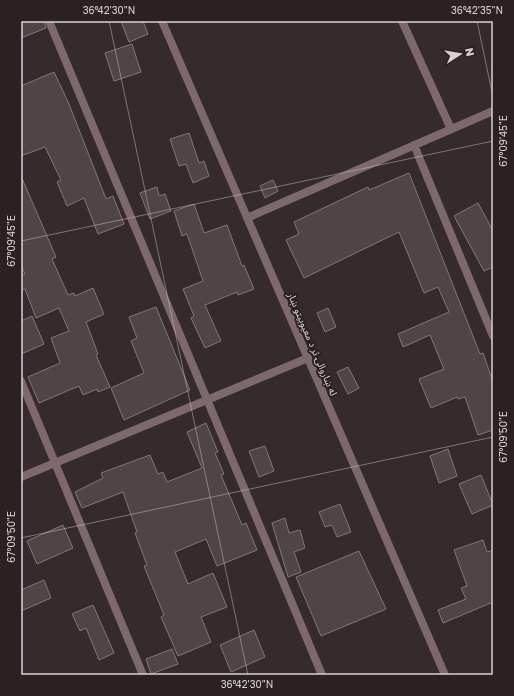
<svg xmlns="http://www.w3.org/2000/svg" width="514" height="696" font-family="'Golos Text','Noto Sans Arabic',sans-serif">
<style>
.building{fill:#4f4446;stroke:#837678}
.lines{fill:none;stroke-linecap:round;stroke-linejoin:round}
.minor{stroke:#7f686c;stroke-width:8}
.tertiary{stroke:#7f686c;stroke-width:8}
.ticks{fill:none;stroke:#d8d1d2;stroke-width:1;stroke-opacity:0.45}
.labels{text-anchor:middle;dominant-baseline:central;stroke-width:4;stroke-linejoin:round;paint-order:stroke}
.street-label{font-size:10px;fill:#d8d1d2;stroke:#2b2123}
.neatline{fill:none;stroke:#d8d1d2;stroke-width:1.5}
.ticks-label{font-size:10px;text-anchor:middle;fill:#d8d1d2}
</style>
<rect width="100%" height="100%" fill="#352b2c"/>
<g class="building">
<polygon points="21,21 44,21 46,28 21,38"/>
<polygon points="121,21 143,21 148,34 129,42"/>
<polygon points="132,44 141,72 114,81 105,53"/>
<polygon points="54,72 69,104 106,199 113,196 124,224 98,234 84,198 67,206 57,182 61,180 45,147 21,156 21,86"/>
<polygon points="189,133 199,163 204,161 209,176 193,183 186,164 179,166 170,139"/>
<polygon points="409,173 480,354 483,353 493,382 493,430 478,435 465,397 458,399 457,397 431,408 419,379 444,369 430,335 403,347 398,334 449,312 438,287 424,293 399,232 304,278 286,240 299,234 294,222 368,187 369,190"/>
<polygon points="21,176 56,257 52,259 68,295 74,293 75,296 93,288 104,314 86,322 98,354 96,355 110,387 98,392 97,389 83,395 79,386 39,403 28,377 60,363 51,338 69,331 59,308 36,318 25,289 21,290 21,275 25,274 21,265"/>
<polygon points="273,180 278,191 265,198 260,186"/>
<polygon points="157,187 159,196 165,194 171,211 150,219 140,193"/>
<polygon points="478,203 493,231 493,267 484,271 454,216"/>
<polygon points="194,204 204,233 227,225 242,266 244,265 254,289 238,295 237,292 205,305 221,341 205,348 191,318 194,316 183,289 203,281 187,234 182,236 174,211"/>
<polygon points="156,307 190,390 124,420 111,388 144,373 131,341 137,338 129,317"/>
<polygon points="328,308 336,327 325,332 317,313"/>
<polygon points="32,316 44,344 21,354 21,321"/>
<polygon points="348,367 359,388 348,394 337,372"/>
<polygon points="206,423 218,452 215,453 224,474 221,475 242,525 246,523 257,550 217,566 206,539 175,552 188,584 213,573 227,607 201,617 211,642 178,656 161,617 164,615 144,566 147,565 135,533 137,532 123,492 82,508 75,492 103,478 101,473 150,455 158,474 163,472 167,482 202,468 187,432"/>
<polygon points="265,446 274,471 259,477 249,451"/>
<polygon points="448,449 457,476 439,483 430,456"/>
<polygon points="481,475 493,505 472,514 459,484"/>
<polygon points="340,504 351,532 337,537 332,525 325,527 319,512"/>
<polygon points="285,518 289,533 300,530 305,548 294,552 301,572 288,577 272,523"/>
<polygon points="63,525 73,548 37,564 27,541"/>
<polygon points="483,540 487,552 493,550 493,602 443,623 438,610 466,599 461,588 467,586 454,550"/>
<polygon points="359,551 386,609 321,636 296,577"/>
<polygon points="44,580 51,598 21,611 21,590"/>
<polygon points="93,605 114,653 99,660 86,628 80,631 72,614"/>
<polygon points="254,630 265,657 231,672 220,645"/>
<polygon points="172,649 178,664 151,674 146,659"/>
</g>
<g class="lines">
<g class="minor">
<polyline points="49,21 322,675"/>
<polyline points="402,21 451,129"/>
<polyline points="414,145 493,336"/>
<polyline points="247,218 493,111"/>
<polyline points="21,381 143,675"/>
<polyline points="21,477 308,358"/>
</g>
<polyline class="tertiary" points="162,21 445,675"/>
</g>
<path class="ticks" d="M109,21L248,675M477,21L493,97M21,241L493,141M21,538L493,437"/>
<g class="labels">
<g class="street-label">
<text transform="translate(313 344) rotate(67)">له ښاروالۍ تر د معیوبیتو ښار</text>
</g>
</g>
<rect width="514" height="696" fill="none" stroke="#2b2123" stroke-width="44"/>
<g transform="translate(460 54) rotate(78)" stroke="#2b2123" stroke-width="3" paint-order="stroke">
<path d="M0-3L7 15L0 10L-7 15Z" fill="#d8d1d2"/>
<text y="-6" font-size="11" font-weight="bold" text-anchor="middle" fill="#d8d1d2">N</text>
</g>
<rect x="22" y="22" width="470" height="652" class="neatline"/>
<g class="ticks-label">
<text x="109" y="14">36°42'30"N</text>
<text x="477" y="14">36°42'35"N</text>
<text transform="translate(503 141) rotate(-90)" y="4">67°09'45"E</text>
<text transform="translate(11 241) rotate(-90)" y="4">67°09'45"E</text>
<text transform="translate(503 437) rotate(-90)" y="4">67°09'50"E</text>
<text transform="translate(11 537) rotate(-90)" y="4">67°09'50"E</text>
<text x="247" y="688">36°42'30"N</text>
</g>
</svg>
